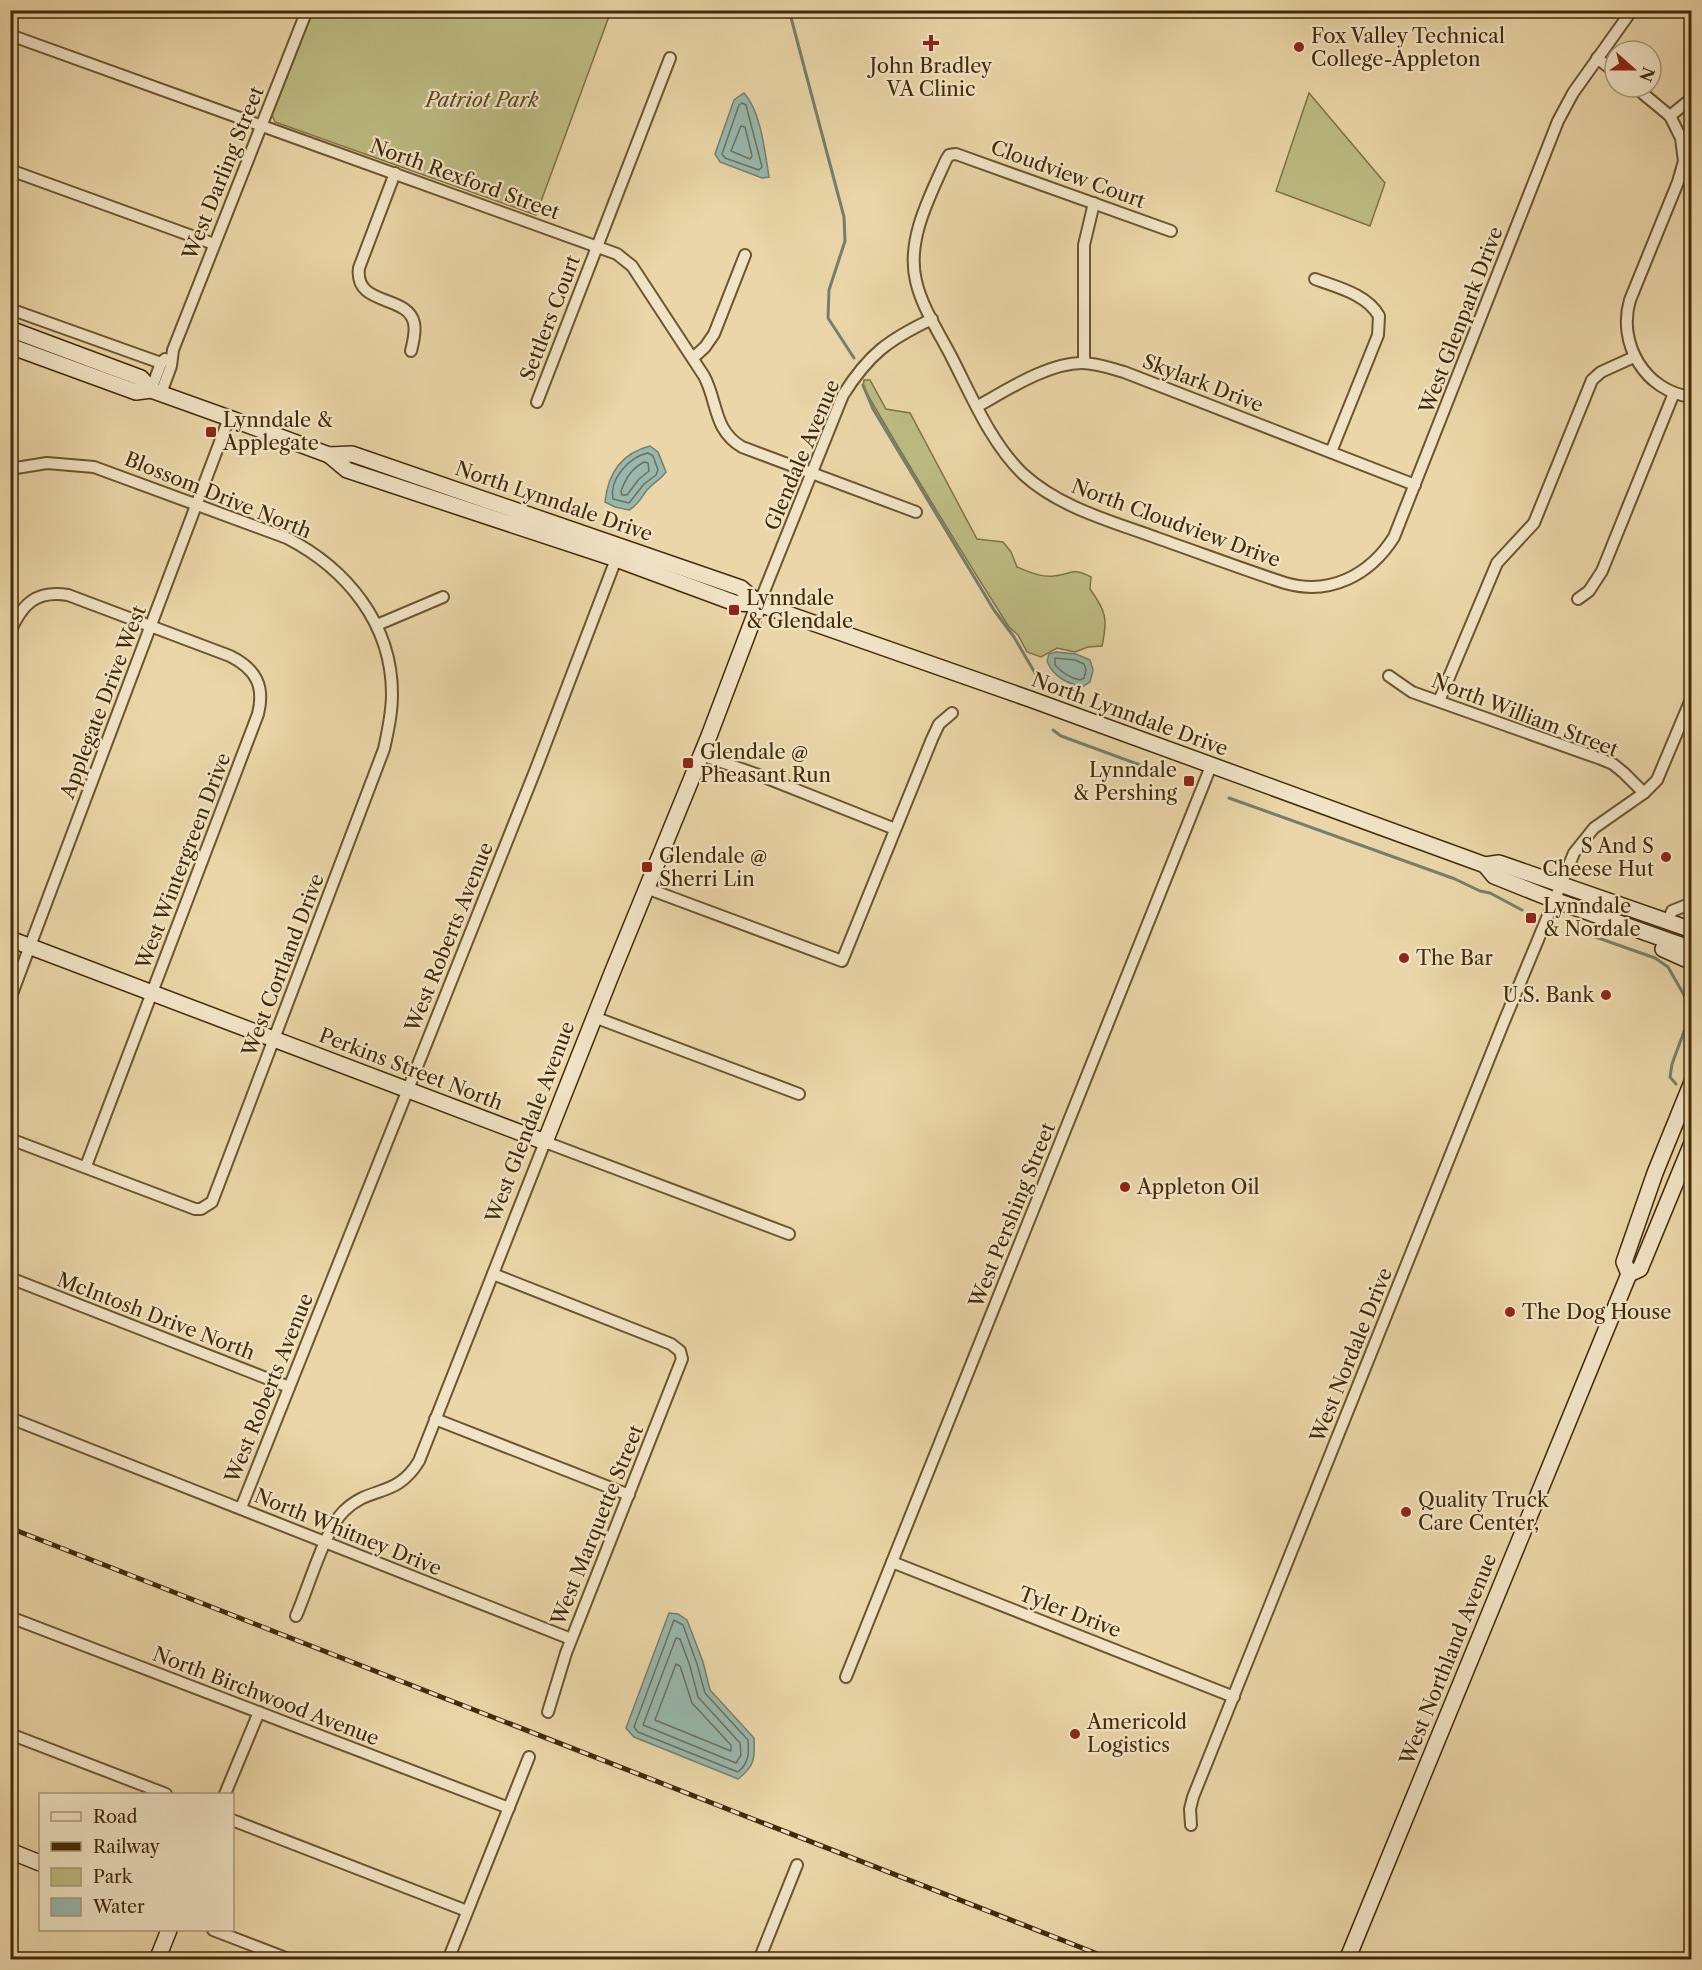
<svg xmlns="http://www.w3.org/2000/svg" width="1702" height="1970" font-family="'Libre Caslon Text',serif">
<style>
.green{fill:#bdbc83;stroke:#807345;stroke-width:1.5}
.water{fill:#98b8ae;stroke:#767f6b;stroke-width:1.5}
.lines{fill:none;stroke-linecap:round;stroke-linejoin:round}
.shore{stroke:#6d715a;stroke-width:1.5}
.stream{stroke:#767f6b;stroke-width:3}
.street-casing{stroke:#6c552f;stroke-width:14}
.secondary-casing{stroke:#422a07;stroke-width:18}
.street{stroke:#f1e4c6;stroke-width:10}
.secondary{stroke:#f1e4c6;stroke-width:15}
.rail-casing{stroke:#422a07;stroke-width:5}
.rail{stroke:#f1e4c6;stroke-width:3;stroke-dasharray:9;stroke-linecap:butt}
.poi-dot{fill:#8f2418;stroke:#f1e4c6;stroke-width:2}
.labels{text-anchor:middle;dominant-baseline:central;stroke-width:4.5;stroke-linejoin:round;paint-order:stroke}
.poi-label{font-size:20px;fill:#422a07;stroke:#f1e4c6;text-anchor:start}
.park-label{font-size:20px;font-style:italic;fill:#5b4720;stroke:#f1e4c6}
.street-label{font-size:20px;fill:#422a07;stroke:#f1e4c6}
</style>
<rect width="100%" height="100%" fill="#ead6a8"/>
<filter id="stains"><feTurbulence type="fractalNoise" baseFrequency=".00333" numOctaves="4"/><feColorMatrix values="0 0 0 0 .2 0 0 0 0 .09 0 0 0 0 .02 0 0 0 .5 -.17"/></filter>
<radialGradient id="worn" r=".72"><stop offset=".6" stop-color="#630" stop-opacity="0"/><stop offset="1" stop-color="#630" stop-opacity=".3"/></radialGradient>
<g class="green">
<polygon points="313,11 611,11 536,215 275,122 272,115"/>
<polygon points="1309,93 1385,183 1370,226 1276,191"/>
<path d="M864,380H870L886,409L910,413L977,539L1003,542L1011,552L1017,567C1027,571 1042,578 1054,576C1073,574 1071,567 1091,577L1090,589C1106,611 1108,619 1102,646L1088,647L1075,652L1057,648L1041,657L1027,652L1018,635L1009,627C959,548 910,468 863,387Z"/>
</g>
<g class="water">
<path d="M744,93C761,111 765,153 769,177L762,178L720,162L715,154L734,100Z"/>
<path d="M650,446L658,452L666,472C660,480 653,483 647,490C641,498 638,505 629,510L615,507L605,502C608,473 622,453 650,446Z"/>
<path d="M1056,652L1076,654L1090,660L1093,670L1090,682L1082,687C1067,683 1053,677 1047,661L1049,654Z"/>
<path d="M669,1613L678,1614L687,1620L703,1662L710,1690L754,1738C755,1758 755,1766 738,1779L634,1737L626,1728Z"/>
</g>
<g class="lines">
<g class="shore">
<polygon points="742,103 746,105 762,167 759,170 725,158 722,154 739,105"/>
<polygon points="741,126 745,127 752,156 750,159 731,151"/>
<path d="M648,453L653,456L658,470L656,475L644,484L629,503L613,499C609,479 629,457 648,453Z"/>
<path d="M644,462L648,463L649,471L639,479L627,495H622L621,491C626,478 631,469 644,462Z"/>
<path d="M1055,658L1075,660L1084,664L1086,670L1084,678L1080,680C1070,678 1062,673 1055,665Z"/>
<path d="M674,1620L683,1625L697,1664L705,1693L748,1740C749,1753 749,1763 738,1772L638,1732L634,1727Z"/>
<polygon points="676,1638 680,1639 690,1666 698,1697 740,1743 741,1755 736,1763 643,1725"/>
<polygon points="676,1664 680,1666 692,1703 731,1745 731,1751 655,1720"/>
</g>
<g class="stream">
<polyline points="789,10 844,217 845,241 829,290 828,318 854,358"/>
<polyline points="863,385 873,409 994,610 1014,637 1035,673"/>
<polyline points="1053,730 1061,736 1173,777"/>
<polyline points="1229,798 1455,879 1480,891 1490,893 1522,910"/>
<polyline points="1570,928 1655,958 1668,967 1684,995 1688,1006 1689,1018 1672,1064 1670,1077 1676,1084"/>
</g>
<g class="street-casing">
<g id="street">
<path d="M10,35L617,254L632,266L704,376C718,402 713,430 742,447L916,512"/>
<polyline points="1597,58 1615,72"/>
<path d="M1635,87L1670,116L1681,138L1684,161L1678,182L1630,300C1617,343 1645,392 1692,397"/>
<polyline points="1670,116 1692,98"/>
<polyline points="10,170 214,244"/>
<path d="M395,173L359,268C354,307 408,294 414,323C416,332 413,343 411,351"/>
<path d="M1171,231L956,154L949,155L946,160C930,196 906,240 916,281C922,308 940,334 952,358C972,397 991,443 1023,474C1060,508 1111,521 1157,538C1200,553 1242,569 1285,583C1330,596 1370,575 1394,537L1558,121L1573,93L1632,10"/>
<path d="M1315,279C1336,287 1367,294 1379,316L1378,335L1331,452"/>
<polyline points="10,309 161,363"/>
<polyline points="693,358 705,347 714,334 745,255"/>
<polyline points="1084,363 1084,245 1094,203"/>
<polyline points="151,390 161,363 165,359"/>
<polyline points="161,393 171,366 173,350 307,10"/>
<polyline points="537,402 670,58"/>
<path d="M978,406C1007,390 1048,363 1082,363C1096,363 1110,368 1124,372L1415,485"/>
<path d="M10,469L47,463L94,467L287,538C347,569 392,624 392,694C392,713 388,731 384,749L212,1202L201,1209H195L10,1139"/>
<polyline points="1578,599 1589,591 1602,571 1674,393"/>
<path d="M759,604L843,395C869,354 888,340 932,319"/>
<polyline points="377,625 443,597"/>
<path d="M10,632C22,604 36,590 68,595L230,656C256,669 265,686 258,714L86,1166"/>
<polyline points="1389,676 1412,692 1601,759 1613,764 1624,773 1644,793"/>
<polyline points="1439,701 1497,563 1534,523 1592,380 1601,372 1634,357"/>
<polyline points="701,755 759,775 895,829"/>
<polyline points="646,888 842,961 932,739 939,724 952,713"/>
<polyline points="1668,921 1672,911 1692,903"/>
<polyline points="10,999 229,418"/>
<polyline points="594,1017 799,1094"/>
<polyline points="493,1274 671,1344 680,1351 682,1359 566,1653 548,1712"/>
<polyline points="10,1278 289,1387"/>
<polyline points="10,1418 571,1639"/>
<polyline points="435,1419 629,1495"/>
<polyline points="241,1508 537,766 618,554"/>
<polyline points="892,1562 1234,1697"/>
<path d="M296,1616C308,1589 325,1529 344,1511C370,1485 396,1499 419,1461L545,1142L789,1234"/>
<polyline points="10,1617 509,1808"/>
<polyline points="846,1677 1211,766"/>
<polyline points="10,1734 166,1794"/>
<polyline points="225,1794 259,1712"/>
<polyline points="232,1820 467,1911"/>
<polyline points="1191,1825 1190,1809 1193,1797 1503,1024 1574,853 1594,828 1644,793 1657,780 1692,697"/>
<polyline points="213,1930 291,1960"/>
<polyline points="448,1960 529,1757"/>
<polyline points="759,1960 797,1865"/>
</g>
</g>
<g class="secondary-casing">
<g id="secondary">
<polyline points="10,329 141,378 151,390"/>
<polyline points="10,346 136,392 151,390 229,418 329,455 347,470 616,559 735,603 759,604 1030,699 1485,865 1499,863 1692,930"/>
<polyline points="329,455 352,454 741,588 759,604"/>
<polyline points="1485,865 1494,876 1554,900 1692,949"/>
<polyline points="10,939 545,1142 612,973 709,736 759,604"/>
<polyline points="1663,949 1692,962"/>
<polyline points="1629,1274 1640,1269 1692,1143"/>
<polyline points="10,1851 40,1863"/>
<polyline points="157,1960 169,1930"/>
<polyline points="1347,1960 1629,1274 1624,1262 1655,1173 1692,1082"/>
</g>
</g>
<use href="#street" class="street"/>
<use href="#secondary" class="secondary"/>
<g class="rail-casing">
<polyline id="rail" points="10,1528 1113,1960"/>
</g>
<use href="#rail" class="rail"/>
</g>
<g class="poi-dot">
<path d="M928 34h6v6h6v6h-6v6h-6v-6h-6v-6h6z"/>
<circle cx="1299" cy="47" r="6"/>
<rect x="205" y="426" width="12" height="12" rx="3"/>
<rect x="728" y="604" width="12" height="12" rx="3"/>
<rect x="682" y="757" width="12" height="12" rx="3"/>
<rect x="1183" y="775" width="12" height="12" rx="3"/>
<circle cx="1666" cy="857" r="6"/>
<rect x="641" y="861" width="12" height="12" rx="3"/>
<rect x="1525" y="912" width="12" height="12" rx="3"/>
<circle cx="1404" cy="958" r="6"/>
<circle cx="1606" cy="995" r="6"/>
<circle cx="1125" cy="1187" r="6"/>
<circle cx="1510" cy="1312" r="6"/>
<circle cx="1406" cy="1512" r="6"/>
<circle cx="1075" cy="1734" r="6"/>
</g>
<g class="labels">
<g class="poi-label">
<text x="1311" y="36">Fox Valley Technical<tspan x="1311" dy="23">College-Appleton</tspan></text>
<text x="931" y="66" text-anchor="middle">John Bradley<tspan x="931" dy="23">VA Clinic</tspan></text>
<text x="223" y="420">Lynndale &amp;<tspan x="223" dy="23">Applegate</tspan></text>
<text x="746" y="598">Lynndale<tspan x="746" dy="23">&amp; Glendale</tspan></text>
<text x="700" y="752">Glendale @<tspan x="700" dy="23">Pheasant Run</tspan></text>
<text x="1177" y="770" text-anchor="end">Lynndale<tspan x="1177" dy="23">&amp; Pershing</tspan></text>
<text x="1654" y="846" text-anchor="end">S And S<tspan x="1654" dy="23">Cheese Hut</tspan></text>
<text x="659" y="856">Glendale @<tspan x="659" dy="23">Sherri Lin</tspan></text>
<text x="1543" y="906">Lynndale<tspan x="1543" dy="23">&amp; Nordale</tspan></text>
<text x="1416" y="958">The Bar</text>
<text x="1594" y="995" text-anchor="end">U.S. Bank</text>
<text x="1137" y="1187">Appleton Oil</text>
<text x="1522" y="1312">The Dog House</text>
<text x="1418" y="1500">Quality Truck<tspan x="1418" dy="23">Care Center,</tspan></text>
<text x="1087" y="1722">Americold<tspan x="1087" dy="23">Logistics</tspan></text>
</g>
<g class="park-label">
<text x="482" y="100">Patriot Park</text>
</g>
<g class="street-label">
<text transform="translate(223 173) rotate(-68)">West Darling Street</text>
<text transform="translate(1068 174) rotate(20)">Cloudview Court</text>
<text transform="translate(465 179) rotate(20)">North Rexford Street</text>
<text transform="translate(550 318) rotate(-69)">Settlers Court</text>
<text transform="translate(1461 320) rotate(-69)">West Glenpark Drive</text>
<text transform="translate(1203 383) rotate(21)">Skylark Drive</text>
<text transform="translate(802 455) rotate(-67)">Glendale Avenue</text>
<text transform="translate(218 495) rotate(22)">Blossom Drive North</text>
<text transform="translate(554 501) rotate(19)">North Lynndale Drive</text>
<text transform="translate(1176 523) rotate(20)">North Cloudview Drive</text>
<text transform="translate(103 702) rotate(-69)">Applegate Drive West</text>
<text transform="translate(1130 714) rotate(20)">North Lynndale Drive</text>
<text transform="translate(1525 715) rotate(21)">North William Street</text>
<text transform="translate(183 861) rotate(-69)">West Wintergreen Drive</text>
<text transform="translate(449 937) rotate(-68)">West Roberts Avenue</text>
<text transform="translate(283 965) rotate(-69)">West Cortland Drive</text>
<text transform="translate(411 1069) rotate(21)">Perkins Street North</text>
<text transform="translate(530 1122) rotate(-69)">West Glendale Avenue</text>
<text transform="translate(1012 1215) rotate(-68)">West Pershing Street</text>
<text transform="translate(156 1316) rotate(21)">McIntosh Drive North</text>
<text transform="translate(1351 1355) rotate(-68)">West Nordale Drive</text>
<text transform="translate(269 1388) rotate(-68)">West Roberts Avenue</text>
<text transform="translate(597 1525) rotate(-68)">West Marquette Street</text>
<text transform="translate(348 1532) rotate(22)">North Whitney Drive</text>
<text transform="translate(1070 1612) rotate(21)">Tyler Drive</text>
<text transform="translate(1448 1659) rotate(-68)">West Northland Avenue</text>
<text transform="translate(266 1696) rotate(21)">North Birchwood Avenue</text>
</g>
</g>
<rect width="1702" height="1970" fill="none" stroke="#ead6a8" stroke-width="36"/>
<rect x="12" y="12" width="1678" height="1946" fill="none" stroke="#422a07" stroke-width="3"/>
<rect x="18" y="18" width="1666" height="1934" fill="none" stroke="#422a07" stroke-width="1.5"/>
<rect x="39" y="1793" width="195" height="138" fill="#f1e4c6" stroke="#ab9a7a" stroke-width="1.5"/>
<rect x="51" y="1812" width="30" height="9" fill="#f1e4c6" stroke="#ab9a7a" stroke-width="1.5"/>
<text x="93" y="1823" font-size="18" fill="#422a07">Road</text>
<rect x="51" y="1842" width="30" height="9" fill="#422a07" stroke="#ab9a7a" stroke-width="1.5"/>
<text x="93" y="1853" font-size="18" fill="#422a07">Railway</text>
<rect x="51" y="1868" width="30" height="18" fill="#bdbc83" stroke="#ab9a7a" stroke-width="1.5"/>
<text x="93" y="1883" font-size="18" fill="#422a07">Park</text>
<rect x="51" y="1898" width="30" height="18" fill="#98b8ae" stroke="#ab9a7a" stroke-width="1.5"/>
<text x="93" y="1913" font-size="18" fill="#422a07">Water</text>
<g transform="translate(1633 69) rotate(111)"><circle r="28" fill="#f1e4c6" stroke="#ab9a7a" stroke-width="1.5"/>
<path d="M0-4.5L10 22L0 15L-10 22Z" fill="#8f2418"/>
<text y="-9" font-size="16" font-weight="bold" text-anchor="middle" fill="#422a07">N</text>
</g>
<rect width="100%" height="100%" filter="url(#stains)"/>
<rect width="100%" height="100%" fill="url(#worn)"/>
</svg>
